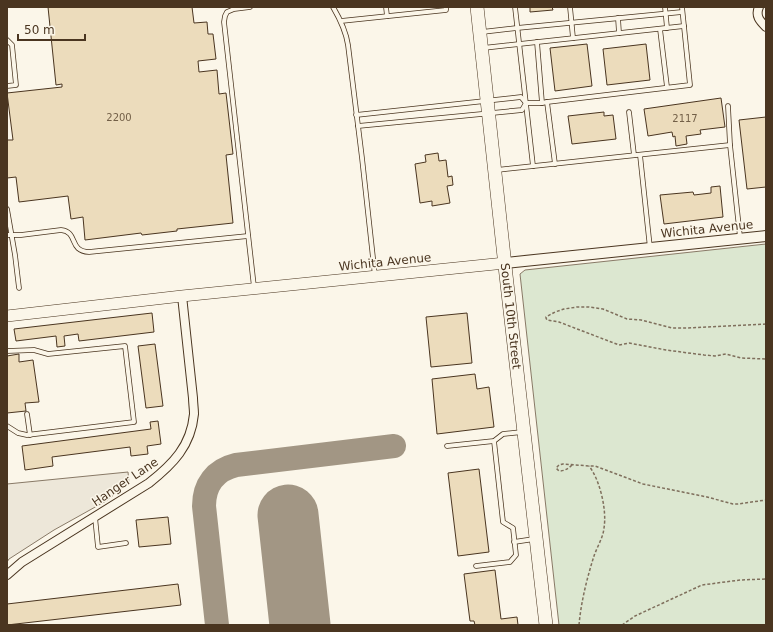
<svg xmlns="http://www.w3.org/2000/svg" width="773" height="632" font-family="'DejaVu Sans',sans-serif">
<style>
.green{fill:#dce7d0;stroke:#887966}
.parking{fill:#ede7d9;stroke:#887966}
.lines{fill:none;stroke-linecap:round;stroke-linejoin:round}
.taxiway{stroke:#a29684;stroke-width:24}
.runway{stroke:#a29684;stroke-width:61}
.building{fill:#ecdcbc;stroke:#4a3520}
.service-casing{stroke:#4a3520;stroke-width:5.5}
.minor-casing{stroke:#4a3520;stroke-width:10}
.tertiary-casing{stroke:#4a3520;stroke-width:12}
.secondary-casing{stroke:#4a3520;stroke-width:12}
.primary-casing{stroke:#4a3520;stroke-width:14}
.path{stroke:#7f6f5c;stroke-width:1.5;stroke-dasharray:3 2;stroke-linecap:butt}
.service{stroke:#fbf6e9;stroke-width:4}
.minor{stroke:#fbf6e9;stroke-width:8}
.tertiary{stroke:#fbf6e9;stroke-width:10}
.secondary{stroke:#fbf6e9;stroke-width:11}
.primary{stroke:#fbf6e9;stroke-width:13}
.labels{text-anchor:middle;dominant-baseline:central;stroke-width:3;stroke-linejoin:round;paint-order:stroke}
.number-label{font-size:10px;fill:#725f47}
.street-label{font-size:12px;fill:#4a3520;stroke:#fbf6e9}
</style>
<rect width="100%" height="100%" fill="#fbf6e9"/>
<polygon class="green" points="766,244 766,625 559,625 520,274 525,270"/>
<polygon class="parking" points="128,472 129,483 106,501 54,530 9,559 7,562 7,484"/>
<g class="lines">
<path class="taxiway" d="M217,625L204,506C204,485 215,470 236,465L394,446"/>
<polyline class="runway" points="288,515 300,625"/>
</g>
<g class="building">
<polygon points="48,7 192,7 194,23 207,22 208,34 213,34 216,59 198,61 199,72 217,70 219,94 226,93 233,154 226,155 233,223 177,229 177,231 142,235 141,233 85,240 83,217 71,219 68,196 19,202 16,177 7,178 7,140 13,140 7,93 62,87 62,84 56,85"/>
<polygon points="530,7 552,7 553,10 530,12"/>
<polygon points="587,44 592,86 555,91 550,48"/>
<polygon points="646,44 650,80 607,85 603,49"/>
<polygon points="721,98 725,127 700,130 701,134 686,136 687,144 676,146 675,136 673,137 672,132 648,136 644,109"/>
<polygon points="604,112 604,116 613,115 616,139 572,144 568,116"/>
<polygon points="766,117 766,187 747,189 739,120"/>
<polygon points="438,153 439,161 446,160 448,177 452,176 453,185 447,186 450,203 432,206 432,201 420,203 415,164 426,162 425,155"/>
<polygon points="720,186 723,217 664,224 660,195 693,192 694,195 711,193 711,187"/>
<polygon points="152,313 154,332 79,341 78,334 64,336 65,346 57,347 56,336 16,341 14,329"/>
<polygon points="467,313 472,363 431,367 426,317"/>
<polygon points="155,344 163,406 146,408 138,346"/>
<polygon points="19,354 19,362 33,360 39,402 25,403 26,411 7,413 7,356"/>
<polygon points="475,374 477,389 489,387 494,427 437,434 432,379"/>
<polygon points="158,421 161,444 147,446 148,454 131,456 130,447 52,457 53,466 25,470 22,446 151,429 150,422"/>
<polygon points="479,469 489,552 458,556 448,473"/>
<polygon points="168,517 171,544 139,547 136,520"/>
<polygon points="495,570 501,619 517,617 518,625 475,625 474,621 470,621 464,574"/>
<polygon points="178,584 181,605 7,625 7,604"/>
</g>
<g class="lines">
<g class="service-casing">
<g id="service">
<polyline points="250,7 234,9 227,12 225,16 224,22 254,287"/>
<path d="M333,7C340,19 346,31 348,45L362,158L375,276"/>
<polyline points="386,7 387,16"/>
<polyline points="515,7 533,166"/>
<polyline points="570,7 573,38"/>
<polyline points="665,7 667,28"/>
<polyline points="618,18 619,33"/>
<polyline points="341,21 446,10 446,7"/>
<polyline points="660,29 667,87"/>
<polyline points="482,32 517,28 682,12"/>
<polyline points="7,40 12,45 16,85 7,86"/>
<polyline points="537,42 542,103"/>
<polyline points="483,48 684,26"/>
<polyline points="547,102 690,85 682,7"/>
<polyline points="526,103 542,103 547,102 555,164"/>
<polyline points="728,106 730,145 740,237"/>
<polyline points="629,112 634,155"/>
<polyline points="356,115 521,97 526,103"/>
<polyline points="358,126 522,110 526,103"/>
<polyline points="640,155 650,248"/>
<polyline points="497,170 730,145"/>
<polyline points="7,209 15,255 19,288"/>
<path d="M7,235H21L61,230C79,232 68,251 89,252L248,236"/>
<polyline points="7,351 34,350 48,354 125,346 134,422 27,435 18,433 7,426"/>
<polyline points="27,414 30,435"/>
<polyline points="447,446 494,441 503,434 522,432"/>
<polyline points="95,517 98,547 126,543"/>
<polyline points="514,542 534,539"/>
<polyline points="476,566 510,562 516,555 513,528 503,522 494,441"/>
</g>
</g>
<g class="minor-casing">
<g id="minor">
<path d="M759,7C755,16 760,21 766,27"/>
<path d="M7,575L22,562L149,483C173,464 191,446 194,414C194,409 193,403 193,398L182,296"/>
</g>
</g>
<g class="tertiary-casing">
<polyline id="tertiary" points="505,263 766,236"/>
</g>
<g class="secondary-casing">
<polyline id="secondary" points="7,316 182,296 505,263"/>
</g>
<g class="primary-casing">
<g id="primary">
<path id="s1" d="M477,7L506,275L546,625"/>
</g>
</g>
<g class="path">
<polyline points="766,324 687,328 672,328 641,320 627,319 603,309 589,307 577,307 564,309 555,312 546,317 546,318 547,320 559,322 619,345 629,343 666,350 704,355 715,356 726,354 741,358 766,359"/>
<path d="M572,465C568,469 564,471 559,471L556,468L559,465L563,464L589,466H595L643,484L707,497L733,504H738L766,500"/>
<path d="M579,625C581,602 587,578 594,556C597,547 603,538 604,528C607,510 600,480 589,466"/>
<polyline points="622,625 635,616 702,585 740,580 766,579"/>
</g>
<use href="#service" class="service"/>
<use href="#minor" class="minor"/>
<use href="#tertiary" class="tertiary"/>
<use href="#secondary" class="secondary"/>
<use href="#primary" class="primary"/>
</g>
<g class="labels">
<g class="number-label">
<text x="119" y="117">2200</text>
<text x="685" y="118">2117</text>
</g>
<g class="street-label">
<text transform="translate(707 229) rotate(-6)">Wichita Avenue</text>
<text transform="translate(385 262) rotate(-6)">Wichita Avenue</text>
<text stroke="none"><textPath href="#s1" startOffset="311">South 10th Street</textPath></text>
<text transform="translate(125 482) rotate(-34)">Hanger Lane</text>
</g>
</g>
<rect width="773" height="632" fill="none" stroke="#4a3520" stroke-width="16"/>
<path d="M18 34v6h67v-6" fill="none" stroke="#4a3520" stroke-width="2"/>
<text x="24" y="34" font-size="12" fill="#4a3520" stroke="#fbf6e9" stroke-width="3" paint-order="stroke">50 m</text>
</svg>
